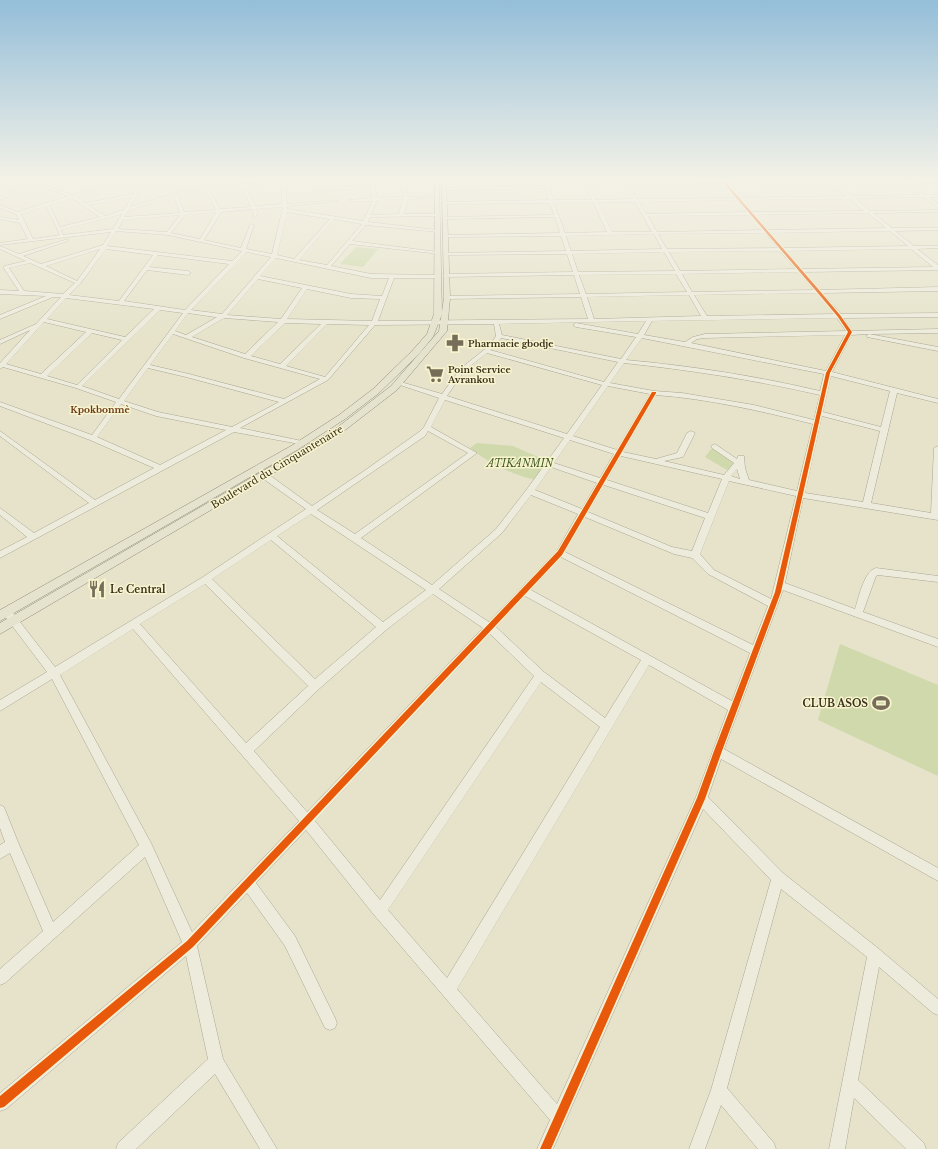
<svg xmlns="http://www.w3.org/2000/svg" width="938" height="1149" font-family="'Libre Baskerville',serif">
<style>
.green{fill:#cfd9ab}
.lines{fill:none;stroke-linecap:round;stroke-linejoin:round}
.minor-casing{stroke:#aaa694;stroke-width:1}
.major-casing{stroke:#908b7a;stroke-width:1}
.minor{fill:#edebdc;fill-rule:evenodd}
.major{fill:#e5e2cd;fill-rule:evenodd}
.cycleway-casing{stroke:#f8f4ce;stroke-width:2}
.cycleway{fill:#e8590c;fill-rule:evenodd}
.labels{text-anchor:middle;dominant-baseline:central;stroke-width:3;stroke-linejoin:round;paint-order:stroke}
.far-poi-label{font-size:9px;font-weight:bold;fill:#392f1b;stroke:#f8f4ce;text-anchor:start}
.far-neighbourhood-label{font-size:9px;font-weight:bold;fill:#6a3716;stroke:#f8f4ce}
.park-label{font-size:10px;font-style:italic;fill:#3f5820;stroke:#f8f4ce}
.street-label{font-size:10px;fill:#392f1b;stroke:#f8f4ce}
.poi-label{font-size:10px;font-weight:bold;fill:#392f1b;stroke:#f8f4ce;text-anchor:start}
</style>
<rect width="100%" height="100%" fill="#e6e3ca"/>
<g class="green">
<polygon points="356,247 378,249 363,267 340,264"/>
<path d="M477,443L513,446L545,460L552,466L541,481C513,475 493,466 470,448Z"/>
<polygon points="715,444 739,461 727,470 705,457"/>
<polygon points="840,644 938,685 938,776 818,720"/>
</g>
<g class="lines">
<g class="minor-casing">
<g id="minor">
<path d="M14,178H25L33,181L39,178H44L37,182L72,195L111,183L92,178H101L140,186L142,187L190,178H199L140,190L130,207L175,193L206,187L281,181V178H285L287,204L336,200L338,201L287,206V209L363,221L373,201H351L349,200L372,198L371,188L317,190L315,189L317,188L370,186L369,178H373L377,198L404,197L399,178H403L408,197L437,196L439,197L408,199L404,214H436L438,216L370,217L368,222L437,230H439V232L366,225L352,241L438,252L440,253V254L350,244L331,266L371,274L440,275L441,276L438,278H394L378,321L588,319L581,297L445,299L444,298L447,296L580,294L574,275L444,277L443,276L446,274L573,272L567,254L447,255L445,254L447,253L566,251L561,236L446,237L444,236L446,235L560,233L555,217L445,219L443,218L445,217L554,215L550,203L445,204L443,203L445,202L549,200L545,188L445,190L444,188L545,186L542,178H546L554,200H592L582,178H586L596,200L633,199L621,178H625L629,185L723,184L718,178H722L727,183L938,181V183L909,184L925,195H938V197H929L938,204V207L923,197L855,198L870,211L938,210V212L873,213L892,228H938V230L895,231L914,246H938V248L917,249L938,265V270L804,272L820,290L938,287V291L822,293L841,314L938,313V317L843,318L852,331L938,329V333L869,334L938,347V351L867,337L866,336L869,334L851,335L832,372L938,399V403L897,393L871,503L931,513L934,448L938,446V520L803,498L785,583L855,609C859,597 864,571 876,568L938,576V582L878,575L876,576L863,612L938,639V647L783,590L724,749L938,868V881L721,759L708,797L783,873L879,949L938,999V1015L933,1013L879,967L858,1080L924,1143L926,1149H906L854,1098L845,1149H829L867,957L781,889L727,1088L774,1143L776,1149H758L721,1105L705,1149H689L711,1090L771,880L703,809L553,1149H537L550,1120L375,916L306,830L256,883L295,936L335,1018L337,1023L335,1028L330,1030L325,1028L285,946L247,893L197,946L223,1059L277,1149H260L215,1074L136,1149H116L118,1143L208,1059L186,956L6,1109L0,1111V1093L182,942L145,857L5,983L0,985V969L43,931L10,853L0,859V845L5,842L0,828V805L4,807L18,842L53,922L139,845L52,679L0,711V700L47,672L4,615L2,612L4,609H10L55,667L203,577L306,509L262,478L261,476L262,474H268L312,506L364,471L419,432L424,427L439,398L397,384V382H401L442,394L460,369L490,345L496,336L494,324L375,325L328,380L240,428L302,441L306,443L305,445L234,432L0,558V551L27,537L0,515V508L34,533L89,503L0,436V431L95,500L154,468L90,440L0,406V402L92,435L116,402L76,388L3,367L0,369V363L30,330L0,344V340L36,324L61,297H53L0,319V315L46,296L0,294V290L19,291L3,267L4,266L26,261L0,249V246L19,254L68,239V241L23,256L41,264L103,245L111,232L0,245V243L28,239L20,223L0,219V217L19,220L16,214L0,208V205L18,212L68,196L34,184L0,200V197L30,182L20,179L0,186V184ZM116,183L137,188L134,194L85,203L76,196ZM281,183L282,204L255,206L246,186ZM904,184L920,195L852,196L837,185ZM832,185L846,196L739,198L729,186ZM242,186L251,207L220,209L209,189ZM725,186L735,198L637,199L630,187ZM205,189L216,210L184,212L178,195ZM174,196L180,213L124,217L129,210ZM132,197L124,210L105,216L88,205ZM72,198L100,217L60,227L49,205ZM403,199L399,214L371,215L377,200ZM850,199L864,211L752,212L741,200ZM737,200L747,212L646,214L639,202ZM593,202L607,232L565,233L554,203ZM598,202H635L652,232H612ZM46,206L60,235L33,239L21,214ZM283,207L272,254L246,249L254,225L252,224L250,225L241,248L204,240L221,212L252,209L254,213L252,217L254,218L258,213L256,209ZM216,212L200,239L171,233L185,215ZM287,212L330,219L294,259L277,255ZM868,213L886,228L768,230L754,215ZM122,214L113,229L63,235L61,230ZM180,215L167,232L118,229L123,220ZM750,215L763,230L657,232L648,216ZM334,219L362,224L327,265L299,260ZM116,231L168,235L242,251L232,261L107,246ZM890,231L908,246L783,248L770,233ZM765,233L778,248L667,249L658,234ZM654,234L662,249L571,251L566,236ZM100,249L77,281L46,266ZM106,249L153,255L119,301L69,295L80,284ZM911,249L933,267L801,269L786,251ZM780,251L796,269L680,271L669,252ZM247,252L271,257L222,314L191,310ZM664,252L675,271L578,272L572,254ZM158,255L229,264L185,310L124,301L147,270L188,275L191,273L188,271L149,267ZM276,258L371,278H389L382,296L351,294L260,276ZM30,263L75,283L63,294L24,291L9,268ZM799,272L814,290L692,292L682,274ZM676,274L687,292L586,294L579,275ZM258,279L302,288L281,319L227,315ZM307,289L351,298L380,299L372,321L287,319ZM817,293L835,314L707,316L694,295ZM689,295L701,316L594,319L587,297ZM66,298L154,309L125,337L47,319ZM160,310L183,313L119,399L82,386ZM188,313L215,317H217L186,335L175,331ZM224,318L278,322L245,354L192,337ZM837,318L846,331L705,334L693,337L685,342L644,335L652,321ZM646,321L638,334L576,323L573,325L576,327L636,337L621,359L502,335L499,324ZM44,322L86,332L41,374L6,364ZM285,323L321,324L280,364L251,356ZM327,324L369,325L325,377L286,366ZM92,333L122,340L77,385L47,376ZM173,334L244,358L320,379L284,399L189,374L150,365ZM845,335L826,371L691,343L697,339L705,338ZM501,338L618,362L604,382L490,350ZM642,338L824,374L820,391C756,376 692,366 626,360ZM487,353L602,385L567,434L447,396L464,371ZM624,363C690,370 755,380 820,395L814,420L754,405L682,393L654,391L610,383ZM148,368L186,377L279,402L232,427L158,412L124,401ZM831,376L890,391L881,427L823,412ZM608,386L650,394L617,450L573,436ZM656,395C709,399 761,411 813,424L797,491L749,480L745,468L744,456H738L737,459L715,444L711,446L712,448L734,463L724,475L664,461L683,457L695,433L691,431L687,433L677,453L656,459L623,452ZM445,400L564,438L527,489L496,529L432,585L361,538L477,453L431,427ZM121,404L156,416L226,430L160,465L97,437ZM822,416L880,431L863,502L805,493ZM428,431L468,453L355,534L317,510L425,436ZM570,440L614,454L600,478L554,463ZM621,456L722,479L708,513L607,480ZM551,467L597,483L582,509L535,490ZM737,469L740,479L731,476ZM729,481L796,496L771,599L714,570L700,554ZM604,485L705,518L692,551L672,547L588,512ZM531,495L578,514L557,551L489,622L439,589L502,533ZM311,514L426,590L383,622L277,536ZM585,517L674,554L692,558L708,574L768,606L753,645L565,552ZM271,540L376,627L315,679L212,579ZM561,557L750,653L732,701L531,590ZM205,584L308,686L246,743L140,624ZM433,594L483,628L307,812L254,751L319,689L386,630ZM525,596L641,660L605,718L544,672L496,627ZM133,629L299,821L192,932L151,843L60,675ZM490,634L534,676L380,900L315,821ZM649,665L728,710L696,797L557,1104L457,989ZM541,682L600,727L447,978L388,910Z"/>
<polygon points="338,178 351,178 314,183 312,182"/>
</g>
</g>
<g class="major-casing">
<g id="major">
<polygon points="435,178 439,179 442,314 433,337 418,355 379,393 345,419 297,450 0,621 0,610 291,446 339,415 373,389 412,351 427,334 434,314"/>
<polygon points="442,178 446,178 450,298 447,331 397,390 340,434 0,634 0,623 334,430 391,386 439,331 444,298"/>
</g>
</g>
<use href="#minor" class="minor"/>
<use href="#major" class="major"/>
<g class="cycleway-casing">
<g id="cycleway">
<polygon points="719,178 722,178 819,290 840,315 852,332 830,373 781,592 722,751 705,799 551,1149 540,1149 697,798 714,751 775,592 826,373 848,332 838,317 817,292"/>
<polygon points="652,392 656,392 656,393 562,555 193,947 4,1107 0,1108 0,1096 187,941 558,551"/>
</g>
</g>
<use href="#cycleway" class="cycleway"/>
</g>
<linearGradient id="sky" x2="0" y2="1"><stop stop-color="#94bed9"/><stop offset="0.53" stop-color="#f4f2e7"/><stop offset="1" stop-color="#f4f2e7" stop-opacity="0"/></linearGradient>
<rect width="938" height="339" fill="url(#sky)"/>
<defs>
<g id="pharmacy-bare" transform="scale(1.38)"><path d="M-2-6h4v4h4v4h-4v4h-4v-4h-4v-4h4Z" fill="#766e58" stroke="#f8f4ce" stroke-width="2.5" paint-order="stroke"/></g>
<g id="supermarket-bare" transform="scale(1.38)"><path d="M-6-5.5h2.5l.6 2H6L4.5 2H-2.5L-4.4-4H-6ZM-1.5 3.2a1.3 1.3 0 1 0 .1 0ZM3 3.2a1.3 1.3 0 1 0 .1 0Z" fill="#766e58" stroke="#f8f4ce" stroke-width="2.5" paint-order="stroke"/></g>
<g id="restaurant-bare" transform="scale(1.38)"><path d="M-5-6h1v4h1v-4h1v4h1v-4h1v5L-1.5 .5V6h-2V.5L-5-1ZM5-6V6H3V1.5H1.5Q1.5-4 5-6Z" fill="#766e58" stroke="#f8f4ce" stroke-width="2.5" paint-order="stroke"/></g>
<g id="stadium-bare" transform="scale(1.38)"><path d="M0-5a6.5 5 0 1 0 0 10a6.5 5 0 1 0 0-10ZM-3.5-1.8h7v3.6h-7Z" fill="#766e58" stroke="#f8f4ce" stroke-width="2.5" paint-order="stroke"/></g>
</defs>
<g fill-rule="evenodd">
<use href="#pharmacy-bare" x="455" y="343"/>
<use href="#supermarket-bare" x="435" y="374"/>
<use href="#restaurant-bare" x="97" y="589"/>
<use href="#stadium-bare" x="881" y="703"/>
</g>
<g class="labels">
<g class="far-poi-label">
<text x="468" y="343">Pharmacie gbodje</text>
<text x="448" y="369">Point Service<tspan x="448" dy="10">Avrankou</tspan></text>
</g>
<g class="far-neighbourhood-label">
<text x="100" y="409">Kpokbonmè</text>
</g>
<g class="park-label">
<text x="520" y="463">ATIKANMIN</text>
</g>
<g class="street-label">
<text transform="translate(277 467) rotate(-31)">Boulevard du Cinquantenaire</text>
</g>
<g class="poi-label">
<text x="110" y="589">Le Central</text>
<text x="868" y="703" text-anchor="end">CLUB ASOS</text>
</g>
</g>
</svg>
